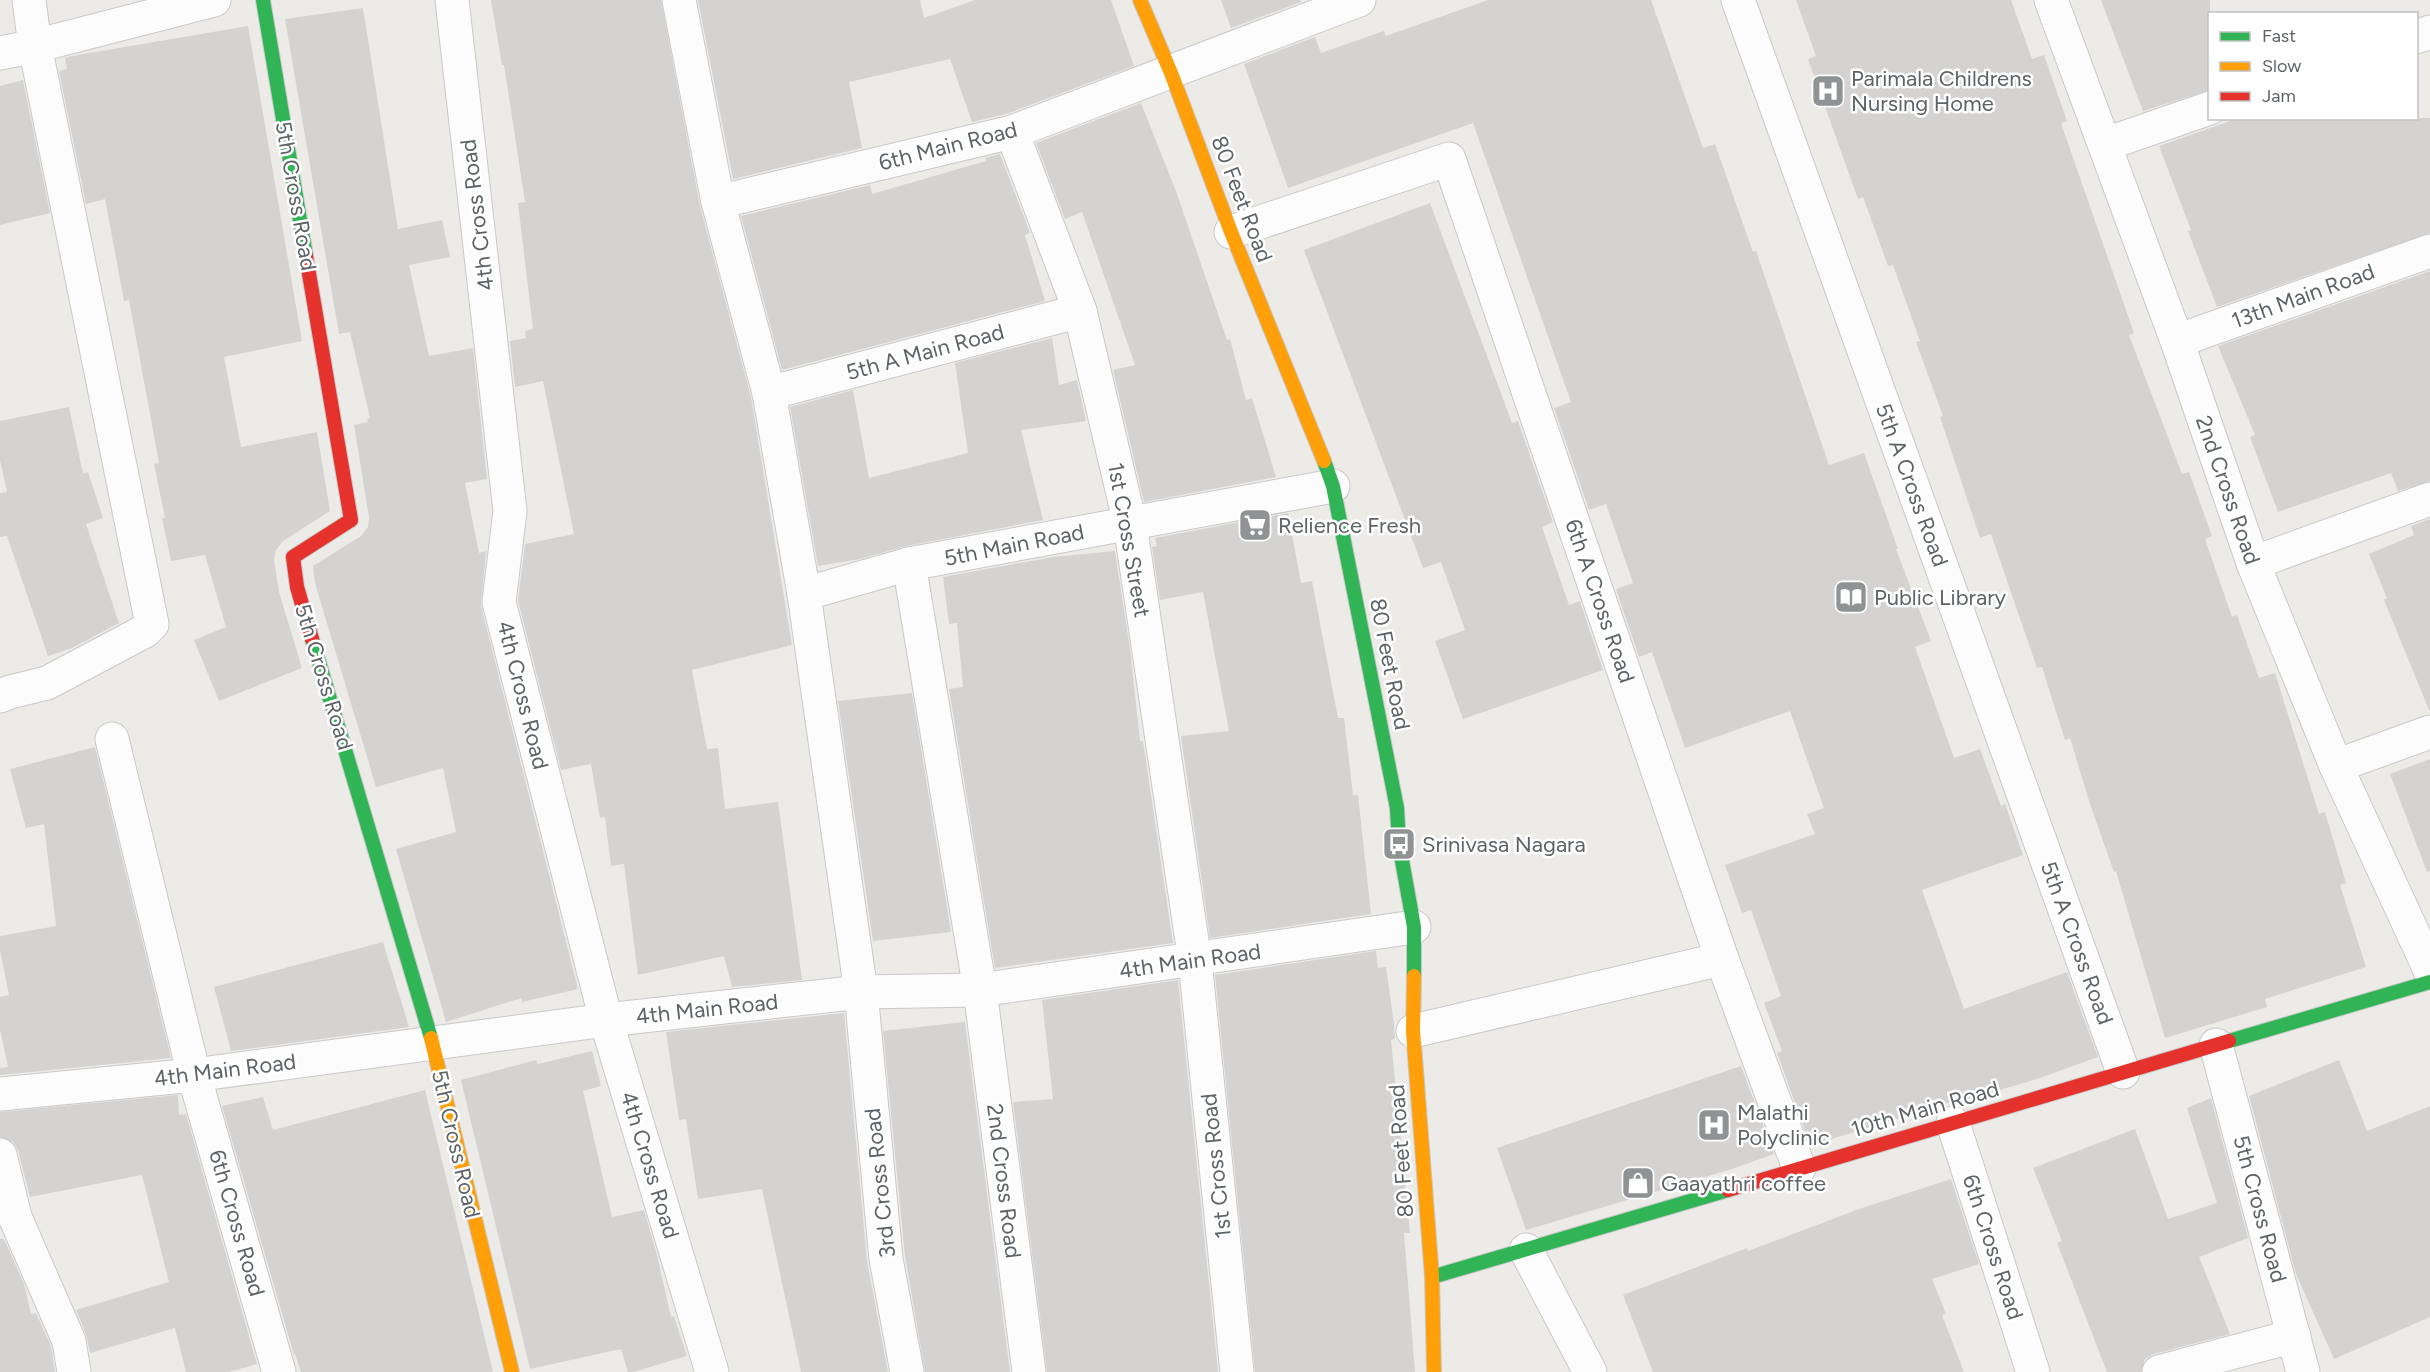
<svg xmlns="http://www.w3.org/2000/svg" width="2430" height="1372" font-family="Figtree,sans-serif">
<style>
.building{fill:#d5d3d2}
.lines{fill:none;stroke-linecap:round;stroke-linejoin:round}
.street-casing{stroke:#c9c9c9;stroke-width:35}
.fast-casing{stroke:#c8c9c9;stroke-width:16}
.slow-casing{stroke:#c8c9c9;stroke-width:16}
.jam-casing{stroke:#c8c9c9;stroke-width:16}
.street{stroke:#fcfcfc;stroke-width:33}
.fast{stroke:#30b455;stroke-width:14}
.slow{stroke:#ff9f0a;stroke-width:14}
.jam{stroke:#e5322d;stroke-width:14}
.labels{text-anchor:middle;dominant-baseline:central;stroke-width:5;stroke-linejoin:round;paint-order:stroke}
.poi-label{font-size:22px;fill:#5d6366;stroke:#fff;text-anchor:start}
.street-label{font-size:22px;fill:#5d6366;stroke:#fff}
</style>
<rect width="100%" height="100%" fill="#edebe8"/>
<g class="building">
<polygon points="491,0 661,0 700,206 751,397 792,645 692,670 707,749 718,748 725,809 778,802 802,980 732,987 724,956 638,975 624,864 611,866 605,817 600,818 591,764 561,770 518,601 525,544 574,534 543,381 515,387 510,341 526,338 525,331 533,329 518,203 525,202 504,65 502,65"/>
<polygon points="698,0 920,0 924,18 975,0 1111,0 1134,66 1006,114 972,122 950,59 849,82 862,148 733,179"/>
<polygon points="1221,0 1300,0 1301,2 1231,28"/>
<polygon points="1488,0 1651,0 1703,148 1715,144 1753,252 1756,251 1829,465 1864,453 1898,549 1896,549 1931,641 1915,647 1954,758 1980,749 2001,806 2005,804 2023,855 1922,890 1964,1009 2067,972 2098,1057 2037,1079 1965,1100 1964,1098 1822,1142 1821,1138 1809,1142 1777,1053 1782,1051 1764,1003 1781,996 1751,910 1742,913 1725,865 1815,834 1807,814 1824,808 1790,711 1685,748 1652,652 1639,657 1616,589 1633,583 1606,504 1589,510 1554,408 1571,402 1473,123 1288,188 1244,64 1315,37 1321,53 1384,31 1386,36"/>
<polygon points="1796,0 2011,0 2032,59 2044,55 2067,121 2061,123 2134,333 2129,335 2182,474 2189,472 2212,536 2205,539 2232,617 2237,615 2259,678 2275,673 2319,814 2325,812 2346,883 2340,885 2366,967 2265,999 2267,1007 2165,1038 2116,871 2114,872 2090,804 2070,738 2065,740 2042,667 2037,668 1991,534 1980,538 1940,417 1943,416 1916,342 1920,341 1893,265 1888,266 1863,197 1858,199 1808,59 1816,56"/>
<polygon points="2101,0 2210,0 2210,90 2143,111"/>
<polygon points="363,8 398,229 442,220 450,257 409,265 429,356 473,348 487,479 465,483 479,553 486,551 481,606 578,989 522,1002 521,998 446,1022 396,849 456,832 443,768 376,787 315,583 313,566 361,536 368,527 369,517 354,425 368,422 367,419 370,418 350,332 339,334 285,19"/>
<polygon points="248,26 302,341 224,357 241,447 317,432 330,511 283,541 276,550 274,559 279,592 302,668 219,701 194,640 226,627 205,555 171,561 162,518 165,518 154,464 159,463 129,300 124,301 105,199 86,204 59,71 67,69 65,58 72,56"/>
<polygon points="23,80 50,213 0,225 0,86"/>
<polygon points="1141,103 1176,191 1227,340 1230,339 1246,400 1252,398 1276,477 1144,502 1113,370 1135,365 1082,212 1065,219 1036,143"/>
<polygon points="2239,118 2430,118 2430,233 2217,307 2188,231 2191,230 2159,146"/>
<polygon points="1000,154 1030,233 1025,235 1045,301 782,370 741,216 870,185 872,194 986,161 985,158"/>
<polygon points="1430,203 1512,423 1518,421 1553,522 1542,527 1569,605 1580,601 1603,670 1463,719 1435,641 1465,630 1441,562 1423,568 1304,250"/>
<polygon points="2430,271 2430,481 2398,491 2391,473 2278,512 2250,437 2255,435 2218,346"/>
<polygon points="1052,338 1059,385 1077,380 1086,421 1021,430 1043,520 906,546 860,559 818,566 790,407 853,390 869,478 968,453 955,363"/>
<polygon points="69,407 83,474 88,472 103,518 86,524 119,623 72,648 48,656 7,536 0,537 0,493 7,492 0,460 0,421"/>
<polygon points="1288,513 1301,583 1312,581 1338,718 1344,718 1353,795 1358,795 1371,914 1210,938 1181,736 1229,731 1203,592 1160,600 1152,547 1157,546 1155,538"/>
<polygon points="2430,519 2430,710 2429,710 2384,600 2387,598 2369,554 2414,535 2411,526"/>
<polygon points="1115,551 1130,649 1140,741 1143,741 1173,943 995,968 949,689 963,687 957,623 949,624 943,577 1053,557"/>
<polygon points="912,693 951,932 873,941 838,701"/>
<polygon points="95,747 171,1058 0,1075 0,1068 8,1067 0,1030 0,997 9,995 0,951 0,936 56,926 44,824 26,828 10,769"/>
<polygon points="2430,759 2430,871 2427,872 2390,774"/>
<polygon points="383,942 409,1027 231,1051 214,987"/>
<polygon points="1376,951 1378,968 1386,967 1394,1024 1395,1039 1391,1040 1410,1233 1404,1233 1415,1372 1255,1372 1215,975"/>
<polygon points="1178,980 1218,1372 1047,1372 1013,1102 1053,1099 1042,1000"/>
<polygon points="844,1013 867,1261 888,1372 801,1372 762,1189 698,1199 686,1119 679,1120 666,1032"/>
<polygon points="965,1022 1010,1372 925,1372 905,1256 883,1031"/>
<polygon points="592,1051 601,1086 583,1091 612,1217 644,1210 657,1255 671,1317 674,1316 687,1356 633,1372 628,1372 621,1349 530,1369 461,1080 536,1060 538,1064"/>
<polygon points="2339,1060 2367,1131 2430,1106 2430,1317 2334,1359 2296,1274 2249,1096"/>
<polygon points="1741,1066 1774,1154 1732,1169 1526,1230 1497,1148"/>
<polygon points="425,1090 493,1372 301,1372 295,1354 294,1355 222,1106 263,1097 273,1130"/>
<polygon points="178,1095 179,1115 186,1114 257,1364 229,1372 186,1372 175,1328 90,1353 86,1334 76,1310 169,1282 142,1175 30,1197 18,1150 13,1142 0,1137 0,1112"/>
<polygon points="2211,1098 2248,1238 2199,1257 2230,1334 2154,1354 2145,1359 2141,1372 2107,1372 2057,1243 2062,1241 2033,1168 2135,1129 2168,1219 2217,1203 2187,1108"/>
<polygon points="1951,1179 1979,1264 1932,1279 1946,1314 1942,1315 1964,1372 1653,1372 1623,1295 1747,1248 1748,1251 1859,1209"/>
<polygon points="0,1239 4,1239 24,1284 31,1314 36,1313 51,1346 55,1372 0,1372"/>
</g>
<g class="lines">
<g class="street-casing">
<g id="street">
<polyline points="452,0 510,511 499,602 606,1020 712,1372"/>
<polyline points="679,0 718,202 769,393 804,594 861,992 886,1259 907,1372"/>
<polyline points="1738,0 2123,1072"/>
<polyline points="2051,0 2177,341 2253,563 2336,766 2430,970"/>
<polyline points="2416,37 2430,32"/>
<polyline points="0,53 35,46 214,0"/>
<polyline points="1012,132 1080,311 1130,524 1195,961 1237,1372"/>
<polyline points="2106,144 2210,108"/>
<polyline points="718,202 1012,132 1359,0"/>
<polyline points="1231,232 1449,159 1722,959 1799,1168"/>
<polyline points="2177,341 2430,251"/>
<polyline points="769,393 1080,311"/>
<polyline points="2253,563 2430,499"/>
<polyline points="909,564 980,990 1029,1372"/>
<polyline points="804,594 909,564 1333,486"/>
<polyline points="0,696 10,692 47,683 145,631 152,624 35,46 29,0"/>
<polyline points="112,739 194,1075 279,1372"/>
<polyline points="2336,766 2430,732"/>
<polyline points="1413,1031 1722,959"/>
<polyline points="2216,1045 2303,1372"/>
<polyline points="0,1094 194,1075 606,1020 861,992 980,990 1414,927"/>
<polyline points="1953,1123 2033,1372"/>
<polyline points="0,1155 15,1217 69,1341 74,1372"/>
<polyline points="1526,1250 1590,1372"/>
<polyline points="2159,1372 2294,1336"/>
</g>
</g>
<g class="fast-casing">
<g id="fast">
<polyline points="263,0 306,256"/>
<polyline points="1324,461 1333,486 1397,808 1399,844 1414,927 1414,976"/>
<polyline points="312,639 431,1038"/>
<polyline points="2229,1041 2430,982"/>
<polyline points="1432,1277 1728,1190"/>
</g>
</g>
<g class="slow-casing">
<g id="slow">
<polyline points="1140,0 1171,73 1231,232 1324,461"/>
<polyline points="1414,976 1413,1031 1432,1277 1434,1372"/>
<polyline points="431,1038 512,1372"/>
</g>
</g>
<g class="jam-casing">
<g id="jam">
<polyline points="306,256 351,520 293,557 297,587 312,639"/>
<polyline points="1728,1190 2229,1041"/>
</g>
</g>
<use href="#street" class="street"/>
<use href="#fast" class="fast"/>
<use href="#slow" class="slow"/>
<use href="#jam" class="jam"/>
</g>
<defs>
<g id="hospital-square" transform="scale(1.725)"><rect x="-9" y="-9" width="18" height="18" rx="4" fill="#8f9394" stroke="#fff"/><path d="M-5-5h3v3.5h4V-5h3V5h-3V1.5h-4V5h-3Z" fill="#fff"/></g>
<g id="supermarket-square" transform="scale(1.725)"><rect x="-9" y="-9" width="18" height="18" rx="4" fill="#8f9394" stroke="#fff"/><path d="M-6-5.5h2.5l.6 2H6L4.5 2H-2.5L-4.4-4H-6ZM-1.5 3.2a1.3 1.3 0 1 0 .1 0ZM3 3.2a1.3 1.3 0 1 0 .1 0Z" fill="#fff"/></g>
<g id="library-square" transform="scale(1.725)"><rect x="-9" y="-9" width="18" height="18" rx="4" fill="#8f9394" stroke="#fff"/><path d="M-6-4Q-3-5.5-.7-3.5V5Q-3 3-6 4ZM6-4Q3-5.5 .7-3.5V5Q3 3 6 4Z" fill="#fff"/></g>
<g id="bus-square" transform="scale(1.725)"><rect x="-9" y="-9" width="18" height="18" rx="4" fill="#8f9394" stroke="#fff"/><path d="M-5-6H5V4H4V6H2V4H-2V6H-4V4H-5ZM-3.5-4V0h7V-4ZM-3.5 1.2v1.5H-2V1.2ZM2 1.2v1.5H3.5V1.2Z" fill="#fff"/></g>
<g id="shop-square" transform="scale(1.725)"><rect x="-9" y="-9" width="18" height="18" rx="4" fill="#8f9394" stroke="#fff"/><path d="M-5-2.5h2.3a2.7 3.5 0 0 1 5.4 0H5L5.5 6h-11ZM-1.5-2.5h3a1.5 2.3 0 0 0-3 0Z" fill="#fff"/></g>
</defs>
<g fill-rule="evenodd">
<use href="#hospital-square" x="1828" y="91"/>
<use href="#supermarket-square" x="1255" y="525"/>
<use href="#library-square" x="1851" y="597"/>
<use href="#bus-square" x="1399" y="844"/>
<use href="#hospital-square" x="1714" y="1125"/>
<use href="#shop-square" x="1638" y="1183"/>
</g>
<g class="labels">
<g class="poi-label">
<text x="1851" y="78">Parimala Childrens<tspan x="1851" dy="25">Nursing Home</tspan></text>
<text x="1278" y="525">Relience Fresh</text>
<text x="1874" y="597">Public Library</text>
<text x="1422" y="844">Srinivasa Nagara</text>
<text x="1737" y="1112">Malathi<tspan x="1737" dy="25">Polyclinic</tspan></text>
<text x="1661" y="1183">Gaayathri coffee</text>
</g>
<g class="street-label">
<text transform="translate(948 146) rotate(-14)">6th Main Road</text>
<text transform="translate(296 196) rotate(80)">5th Cross Road</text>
<text transform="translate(1242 199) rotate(69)">80 Feet Road</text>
<text transform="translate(477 215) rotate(-97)">4th Cross Road</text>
<text transform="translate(2303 296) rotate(-20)">13th Main Road</text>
<text transform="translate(925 352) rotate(-15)">5th A Main Road</text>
<text transform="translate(1912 485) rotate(70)">5th A Cross Road</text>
<text transform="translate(2228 490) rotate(71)">2nd Cross Road</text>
<text transform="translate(1129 540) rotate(80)">1st Cross Street</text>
<text transform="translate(1014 545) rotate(-11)">5th Main Road</text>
<text transform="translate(1600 601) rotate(71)">6th A Cross Road</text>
<text transform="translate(1390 664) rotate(79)">80 Feet Road</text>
<text transform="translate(324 677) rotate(73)">5th Cross Road</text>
<text transform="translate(523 695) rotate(76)">4th Cross Road</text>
<text transform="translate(2077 943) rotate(70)">5th A Cross Road</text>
<text transform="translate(1190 961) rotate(-8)">4th Main Road</text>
<text transform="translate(707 1009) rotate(-6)">4th Main Road</text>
<text transform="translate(225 1070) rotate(-7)">4th Main Road</text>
<text transform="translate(1925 1109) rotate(-16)">10th Main Road</text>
<text transform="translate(456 1144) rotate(77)">5th Cross Road</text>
<text transform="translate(1401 1151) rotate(-94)">80 Feet Road</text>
<text transform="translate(650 1165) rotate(73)">4th Cross Road</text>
<text transform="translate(1216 1166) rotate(-96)">1st Cross Road</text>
<text transform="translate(1004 1181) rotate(83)">2nd Cross Road</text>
<text transform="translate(880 1183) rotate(-96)">3rd Cross Road</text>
<text transform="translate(2260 1209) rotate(75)">5th Cross Road</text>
<text transform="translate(237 1223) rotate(74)">6th Cross Road</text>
<text transform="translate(1993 1247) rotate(72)">6th Cross Road</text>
</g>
</g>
<rect x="2208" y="12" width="210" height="108" fill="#ffffff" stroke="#bec1c2" stroke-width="1.5"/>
<rect x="2220" y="32" width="30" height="9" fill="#30b455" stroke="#bec1c2" stroke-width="1.5"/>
<text x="2262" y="42" font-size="18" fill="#5d6366">Fast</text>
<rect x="2220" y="62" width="30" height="9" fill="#ff9f0a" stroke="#bec1c2" stroke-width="1.5"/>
<text x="2262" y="72" font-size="18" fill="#5d6366">Slow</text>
<rect x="2220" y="92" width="30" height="9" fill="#e5322d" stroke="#bec1c2" stroke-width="1.5"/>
<text x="2262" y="102" font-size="18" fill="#5d6366">Jam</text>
</svg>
